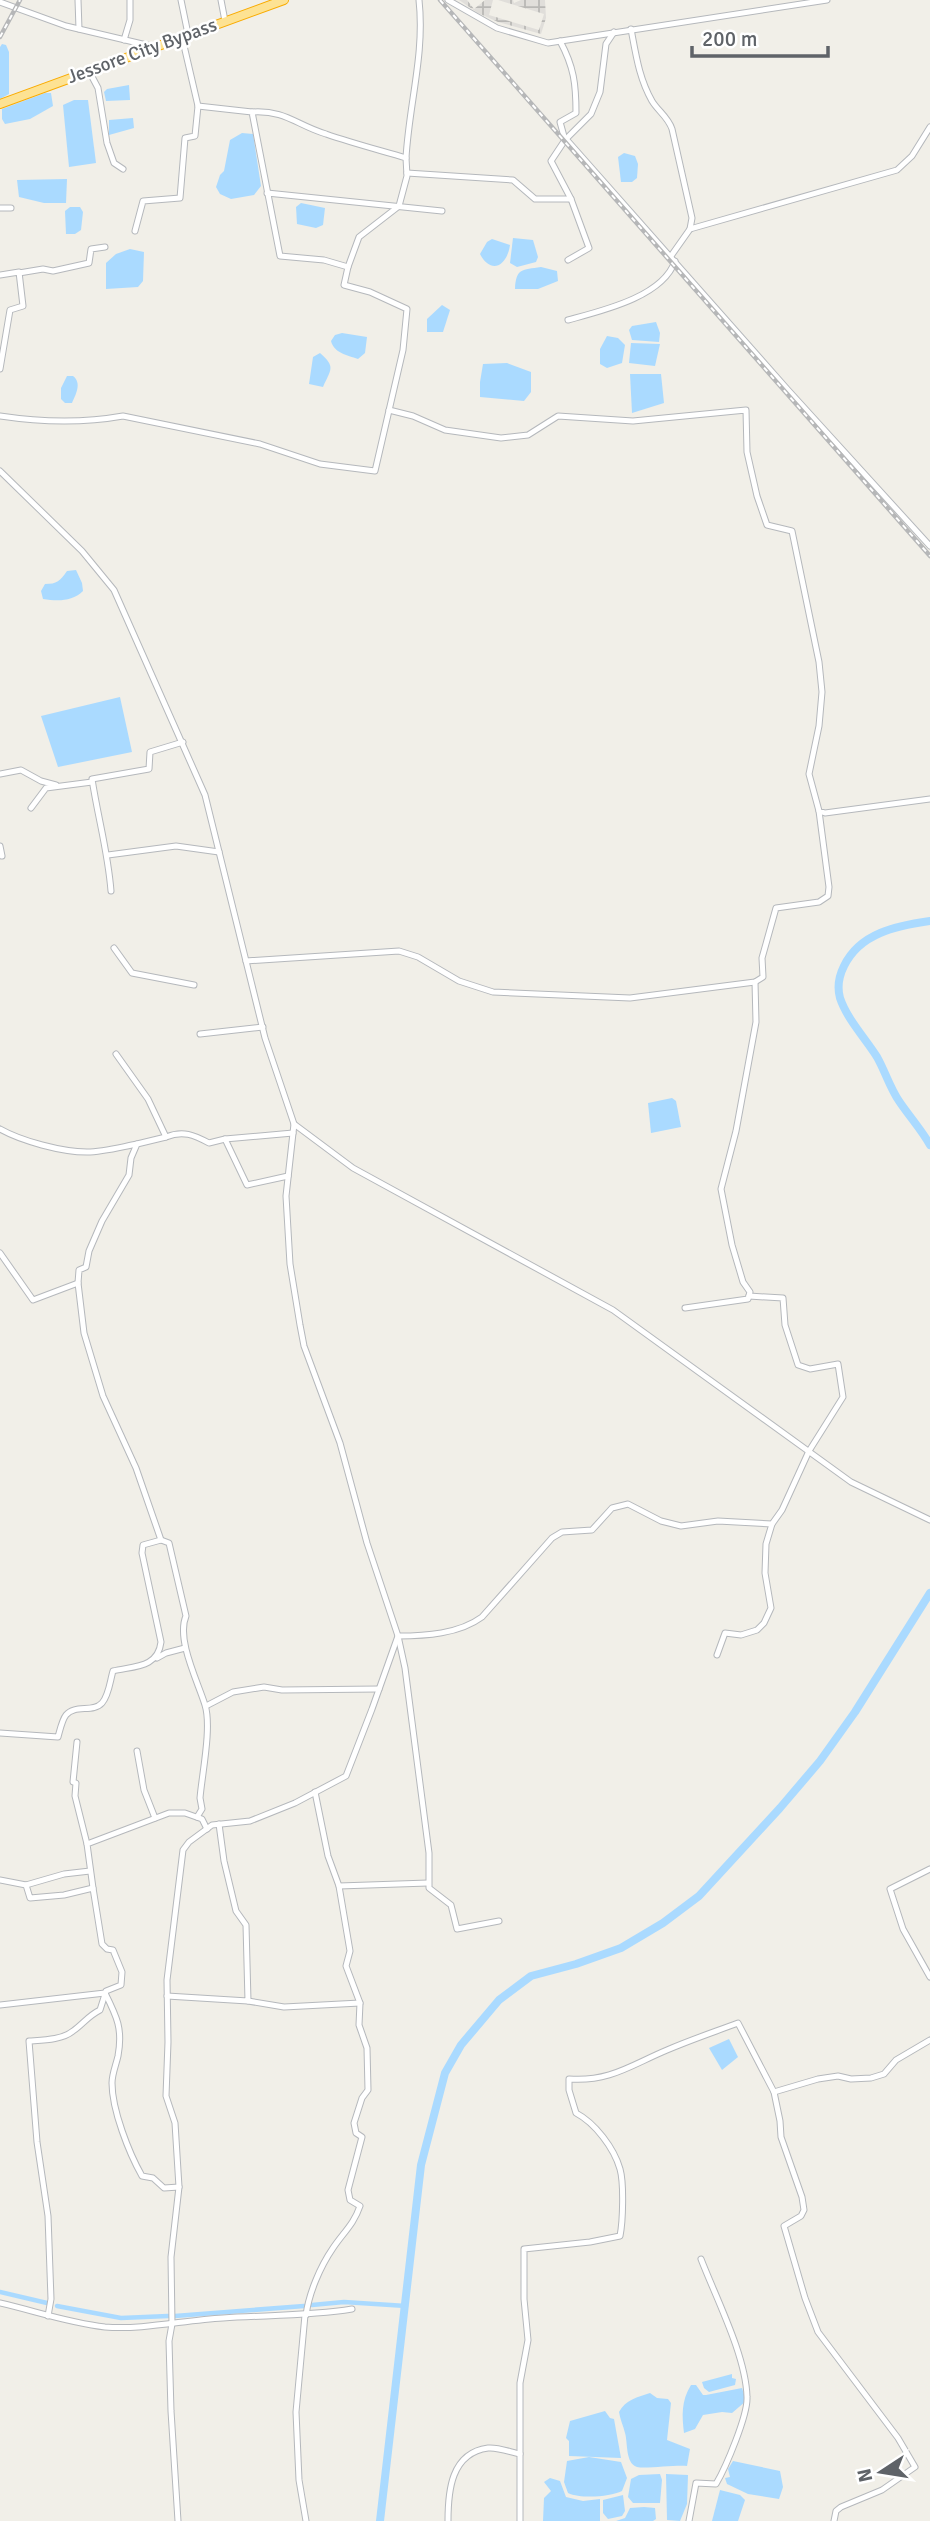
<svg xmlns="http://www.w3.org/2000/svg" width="930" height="2521" font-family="Signika,sans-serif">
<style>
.industrial{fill:url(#industrial-grid)}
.water{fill:#aadaff}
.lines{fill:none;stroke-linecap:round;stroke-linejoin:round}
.canal{stroke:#aadaff;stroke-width:4.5}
.river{stroke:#aadaff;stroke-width:8}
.minor-casing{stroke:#b5b8bc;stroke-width:7}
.highway-casing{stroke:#f9ab00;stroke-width:10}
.minor{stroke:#fff;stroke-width:5}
.highway{stroke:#fde293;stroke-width:8}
.rail-casing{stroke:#b6b7b8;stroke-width:4.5}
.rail{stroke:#fff;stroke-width:2;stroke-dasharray:5;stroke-linecap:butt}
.labels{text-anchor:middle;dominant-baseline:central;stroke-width:5;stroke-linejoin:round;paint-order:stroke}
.street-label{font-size:19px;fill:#5f6368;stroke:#fff}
</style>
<defs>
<pattern id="industrial-grid" width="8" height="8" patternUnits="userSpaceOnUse" patternTransform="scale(1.75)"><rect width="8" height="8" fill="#e0deda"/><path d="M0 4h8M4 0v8" fill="none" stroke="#b9b8b5"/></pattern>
</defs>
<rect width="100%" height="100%" fill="#f1efe8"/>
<polygon class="industrial" points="459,0 467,0 474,9 485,0 493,0 489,15 539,30 544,14 498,0 513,0 514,3 521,0 545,0 546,18 541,34 498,22 478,13"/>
<g class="water">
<polygon points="2,44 6,45 9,52 9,94 0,99 0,47"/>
<polygon points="129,85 130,100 106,101 104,92 107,89"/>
<polygon points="45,93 51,93 53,106 30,119 5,124 2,119 2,109"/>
<polygon points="74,100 88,100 96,163 69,167 63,105"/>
<polygon points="133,118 134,128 109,135 109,120"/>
<polygon points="242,133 253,134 261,186 254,195 231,199 220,194 216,187 220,175 224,171 230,140"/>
<polygon points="624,153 635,156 638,164 637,178 632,182 621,182 618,157"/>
<polygon points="67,179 66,203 44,203 19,197 17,180"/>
<polygon points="301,203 325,208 323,225 316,228 297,224 296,207"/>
<polygon points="70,207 80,207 83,212 81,230 75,234 66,234 65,211"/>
<polygon points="513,238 533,240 538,257 536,262 517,267 510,263"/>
<path d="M492,239L510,245C507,266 491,275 480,254L487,242Z"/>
<polygon points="130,249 144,252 143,281 138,287 106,289 106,263 116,254"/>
<path d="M541,267L557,271L558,281L538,289H515C516,268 522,270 541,267Z"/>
<polygon points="442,305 450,310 443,332 427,332 427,319"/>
<polygon points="656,322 660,333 659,342 632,340 629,330 632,326"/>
<path d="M342,333L367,337L365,353L358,359C347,355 334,353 331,341L335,335Z"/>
<polygon points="607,336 618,338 625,345 622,363 607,368 600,364 600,349"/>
<polygon points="631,343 660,344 655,366 629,363"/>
<path d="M320,353C336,367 331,369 323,387L309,384L313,357Z"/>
<polygon points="507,363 531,372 531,392 524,401 480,397 480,382 483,364"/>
<polygon points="630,374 661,374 664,403 632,413"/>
<path d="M67,376H73C82,383 76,394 72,403H65L61,399V388Z"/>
<path d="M76,570L82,583L83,591C72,602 57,601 43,599L41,591L45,584C57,584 60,581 67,571Z"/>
<polygon points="120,697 132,752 58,767 41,716"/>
<polygon points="672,1098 676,1101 681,1127 651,1133 648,1103"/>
<polygon points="729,2039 738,2057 722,2070 709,2048"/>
<polygon points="732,2374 732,2378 736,2379 735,2385 709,2392 704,2388 702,2382"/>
<path d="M691,2385H696L703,2395H706L742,2388L746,2401L732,2413L722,2412L703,2415L695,2429L684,2433C682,2416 681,2401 691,2385Z"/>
<path d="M650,2393L657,2398L668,2399L671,2403L667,2440L690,2449L687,2466C674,2465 645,2469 637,2467C625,2463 628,2442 625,2433C623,2425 620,2419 619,2412C625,2400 638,2397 650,2393Z"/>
<polygon points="605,2411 610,2418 614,2419 621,2458 569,2456 569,2441 566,2438 570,2421"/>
<path d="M589,2457L621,2462L627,2478L622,2491C610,2497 581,2499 568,2493L564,2482L567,2461Z"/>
<polygon points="733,2461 780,2471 783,2487 779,2499 748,2494 727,2484 725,2478 730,2477 728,2469"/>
<polygon points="660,2474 662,2480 660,2503 633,2503 628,2497 631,2479 639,2475"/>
<polygon points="666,2474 688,2475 687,2504 680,2521 667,2520"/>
<polygon points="550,2478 560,2481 566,2497 583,2501 600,2499 600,2521 543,2521 544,2498 551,2491 544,2482"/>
<polygon points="720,2490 740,2495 745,2500 738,2521 712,2521"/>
<polygon points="623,2495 625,2511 622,2516 608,2519 603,2513 603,2500"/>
<polygon points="644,2507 655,2508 656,2519 653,2521 616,2521 625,2518 630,2508"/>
</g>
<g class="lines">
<g class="canal">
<polyline points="0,2292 47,2303"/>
<polyline points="312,2305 344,2302 406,2306"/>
<polyline points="57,2306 121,2318 168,2316"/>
<polyline points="175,2316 304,2306"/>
</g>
<g class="river">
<path d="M930,921C896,926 860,933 844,966C839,976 837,987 840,998C847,1019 865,1038 877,1057C885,1071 890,1088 899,1101C909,1116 921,1129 930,1145"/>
<polyline points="380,2521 421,2165 445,2073 461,2045 499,2000 531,1976 576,1964 621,1948 663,1923 699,1896 780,1808 820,1761 855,1712 930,1593"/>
</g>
<g class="minor-casing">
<g id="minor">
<polyline points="78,0 79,29"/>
<polyline points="181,0 188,34"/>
<polyline points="221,0 225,21"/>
<polyline points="448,0 497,28 548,43 827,0"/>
<polyline points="0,2 66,26 155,47"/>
<path d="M631,29C636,55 639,78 652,101C658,111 668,117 672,129L692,218L690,229"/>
<polyline points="124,40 130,20 130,0"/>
<path d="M560,41C574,67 576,84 576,113L560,122L565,140"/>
<polyline points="89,71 98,88 107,143 114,163 123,169"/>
<path d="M252,112C286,110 296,125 326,134C352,143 379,150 406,158L407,176L399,206L359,237L348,267"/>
<polyline points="566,139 788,390 930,546"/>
<path d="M406,158C409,104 425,54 419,0"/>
<polyline points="407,173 513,180 535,199 571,199"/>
<polyline points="267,193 442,211"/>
<polyline points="0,208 11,208"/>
<polyline points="135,231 143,201 180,198 185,138 195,136 198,106 182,37"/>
<polyline points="671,256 690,229 897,170 912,156 930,127"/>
<polyline points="568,260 589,248 571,199 551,161 565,140 591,114 600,92 606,44 614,32"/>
<polyline points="19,273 43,269 53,271 89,263 91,249 105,247"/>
<polyline points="0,275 19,272 23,306 10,310 0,369"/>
<path d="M568,320C601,311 663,297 675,261"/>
<polyline points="389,410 413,416 445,430 501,438 528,435 558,416 633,421 746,410 747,452 757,496 767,525 792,531 819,662 822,692 819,726 809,774 819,811 825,813 930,799"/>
<path d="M0,416C40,422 84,423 123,416L260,444L320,464L375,471L403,350L407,309L370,292L344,285L348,267L324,260L280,256L252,112L198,106"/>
<polyline points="0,471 82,551 114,590 205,795 265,1038 294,1124 353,1168 613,1310 851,1482 930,1520"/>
<polyline points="0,774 21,770 41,781 56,785"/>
<polyline points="31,808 46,788 92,782"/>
<polyline points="0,846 2,856"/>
<polyline points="108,855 176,846 219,852"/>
<path d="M111,891C108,852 98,818 92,779L149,769L150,752L183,742"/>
<polyline points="114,948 132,973 194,985"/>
<polyline points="246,961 399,951 418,957 459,981 493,992 630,998 755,982 763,977 762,958 776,908 819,902 828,896 829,887 819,811"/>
<polyline points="200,1034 263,1027"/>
<path d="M116,1054L148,1099L166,1137C183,1130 194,1135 209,1143L225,1139L247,1185L288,1176"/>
<path d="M0,1129C21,1141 62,1152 87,1152C103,1152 121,1147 137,1144"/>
<polyline points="225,1139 293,1133"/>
<path d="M0,1253L33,1300L78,1283L84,1333L103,1396L136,1468L161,1540L143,1545L142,1553L161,1642C158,1668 134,1666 113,1671C110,1681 109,1695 102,1703C93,1713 75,1704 66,1715C62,1720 60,1730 58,1737L0,1733"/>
<polyline points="78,1283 79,1270 86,1267 89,1251 102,1221 129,1175 131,1158 137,1144 166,1137"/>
<polyline points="685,1308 748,1299 750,1292 743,1282 732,1245 721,1189 736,1131 756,1022 755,982"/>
<path d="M161,1540L169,1543L186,1616C176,1639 198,1682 205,1705C212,1727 202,1774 200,1798L202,1809L197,1817"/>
<polyline points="717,1655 725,1633 741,1635 757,1630 764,1623 771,1608 765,1573 766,1544 772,1524"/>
<polyline points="157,1658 166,1653 185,1648"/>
<polyline points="206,1706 233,1692 264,1687 282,1690 379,1689"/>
<polyline points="77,1742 73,1782 76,1783 75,1796 87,1844"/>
<polyline points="137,1751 144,1790 155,1818"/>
<polyline points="930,1869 890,1889 903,1929 930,1977"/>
<path d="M0,1880L26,1885L30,1898L64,1895L93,1888L102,1944L107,1949L113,1950L122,1972L121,1985L106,1991L100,2010C88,2016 83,2024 73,2031C62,2040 43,2040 29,2041L37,2142L48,2216L51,2299L48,2316"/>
<polyline points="26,1885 64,1874 90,1871"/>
<polyline points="339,1886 428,1883"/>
<polyline points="93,1888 87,1844 169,1813 185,1813 202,1819 207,1829"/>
<path d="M499,1921L457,1929L451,1905L429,1888V1853L405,1668L398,1636C425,1636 459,1634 482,1617L552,1538L562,1532L592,1530L612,1508L628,1504L661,1521L681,1526L718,1521L772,1524L782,1510L809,1451L843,1397L838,1364L810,1369L798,1365L785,1325L783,1298L749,1296"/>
<polyline points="167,1996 248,2001 246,1925 236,1911 224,1861 219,1824"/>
<polyline points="248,2001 284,2007 360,2003"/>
<path d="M0,2005L105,1993C117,2017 123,2029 118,2056C116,2065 112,2074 112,2083C112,2110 129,2153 142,2176L153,2178L164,2188L179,2187"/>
<polyline points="774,2092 818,2079 838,2076 851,2079 871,2078 884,2074 896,2060 930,2040"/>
<path d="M0,2303C35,2311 69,2323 105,2327C144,2330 184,2320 223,2318C267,2315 309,2316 352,2309"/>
<polyline points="305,2315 296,2412 299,2480 306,2521"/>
<path d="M306,2315C309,2293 320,2267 333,2248C343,2233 354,2224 360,2206L350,2200L348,2190L362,2137L356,2133L354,2123L362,2098L368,2090L367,2048L359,2025L360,2003L346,1966L350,1951L339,1886L328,1856L315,1792"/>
<polyline points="178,2521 171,2411 169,2341 172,2324 171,2257 179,2187 175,2123 166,2096 168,2042 167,1980 183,1850 189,1842 212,1825 250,1821 295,1803 346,1776 372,1709 398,1636 367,1543 340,1443 304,1346 300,1325 290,1264 286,1196 294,1124"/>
<path d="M448,2521C448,2491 451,2453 488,2448C498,2447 510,2452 520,2454"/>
<path d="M520,2521V2383L528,2340L524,2299V2249L590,2242L620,2236C623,2221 624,2183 620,2169C614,2148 595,2123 576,2113L569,2090V2079C610,2082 631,2065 667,2050C690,2040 714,2032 738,2023L774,2092L780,2121L781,2137L802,2197L804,2210L801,2216L784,2226L805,2298L818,2332L898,2438L915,2467L882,2490L841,2507L836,2511L834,2521"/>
<path d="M689,2521L696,2483L716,2484C726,2467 748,2415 747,2397C746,2356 716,2298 701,2259"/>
</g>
</g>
<g class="highway-casing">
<polyline id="highway" points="0,104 284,0"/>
</g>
<use href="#minor" class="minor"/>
<use href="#highway" class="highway"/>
<g class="rail-casing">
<g id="rail">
<polyline points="440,0 930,556"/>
<polyline points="0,37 20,0"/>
</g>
</g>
<use href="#rail" class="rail"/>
</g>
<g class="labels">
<g class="street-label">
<text transform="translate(142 51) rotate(-20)">Jessore City Bypass</text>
</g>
</g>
<g transform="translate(881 2472) rotate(258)" stroke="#ffffff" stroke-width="5" paint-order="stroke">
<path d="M0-5L12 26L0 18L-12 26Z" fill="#5f6368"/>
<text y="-10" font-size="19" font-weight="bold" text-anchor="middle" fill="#5f6368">N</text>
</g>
<path d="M692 46v10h136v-10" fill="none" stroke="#5f6368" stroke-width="3.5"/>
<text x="702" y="46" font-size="21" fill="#5f6368" stroke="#ffffff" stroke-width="5" paint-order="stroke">200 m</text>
</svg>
